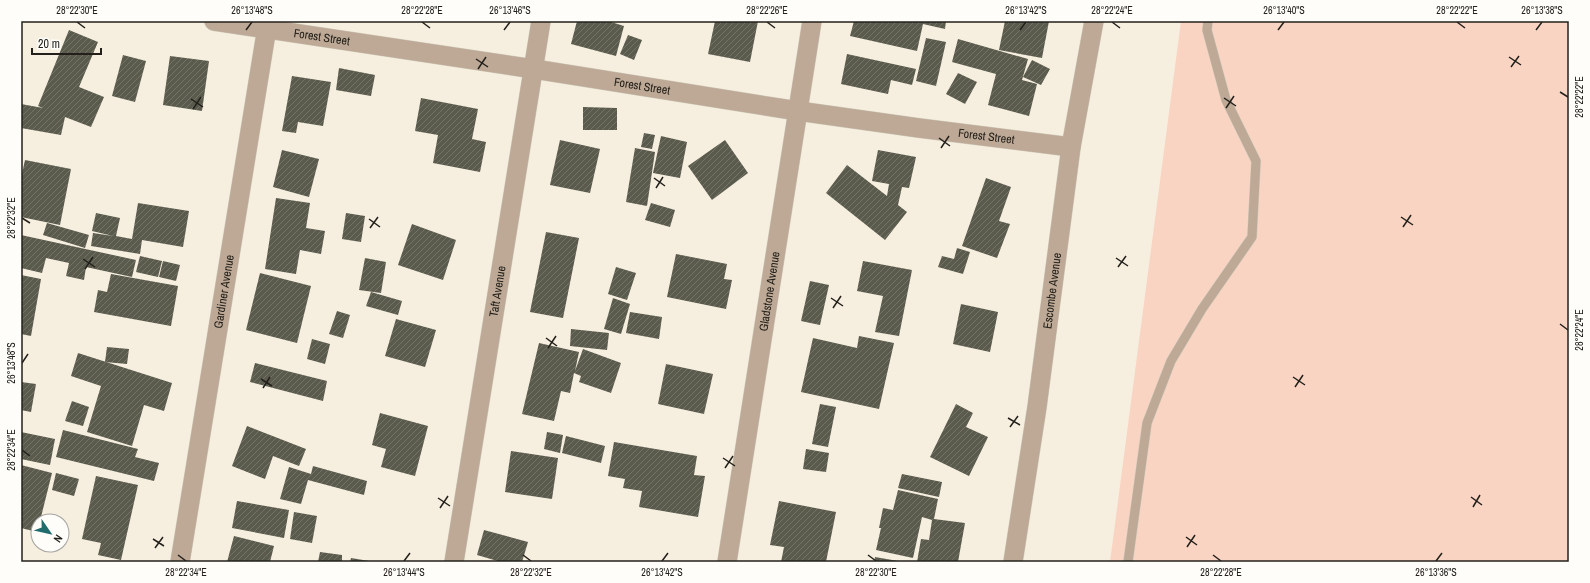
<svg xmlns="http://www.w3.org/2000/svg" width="1590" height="583" font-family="'Archivo Narrow',sans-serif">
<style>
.grass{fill:#fad4c3}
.building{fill:url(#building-hatch)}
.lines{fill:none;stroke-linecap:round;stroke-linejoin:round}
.lane-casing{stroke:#d0cabc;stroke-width:10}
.street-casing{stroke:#d0cabc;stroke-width:20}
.lane{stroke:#bda995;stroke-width:9}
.street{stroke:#bda995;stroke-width:19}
.ticks{fill:none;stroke:#23201b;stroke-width:1.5}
.labels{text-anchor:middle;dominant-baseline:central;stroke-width:4;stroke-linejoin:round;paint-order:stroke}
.street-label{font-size:12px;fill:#23201b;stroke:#fefdfa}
.neatline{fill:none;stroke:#23201b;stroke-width:1.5}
.ticks-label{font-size:10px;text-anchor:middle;fill:#23201b}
</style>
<defs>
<pattern id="building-hatch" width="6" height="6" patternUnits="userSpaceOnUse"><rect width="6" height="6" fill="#5a5b4d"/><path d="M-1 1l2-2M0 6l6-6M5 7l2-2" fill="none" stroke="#737368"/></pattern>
</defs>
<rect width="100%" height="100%" fill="#f6efdf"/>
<polygon class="grass" points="1181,21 1569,21 1569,562 1110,562"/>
<g class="building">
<polygon points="577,21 611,21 611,22 624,26 616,56 571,44"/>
<polygon points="715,21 758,21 750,62 708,54"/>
<polygon points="854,21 946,21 945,29 923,24 917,51 850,36"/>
<polygon points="1005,21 1049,21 1042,58 999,50"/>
<polygon points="69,30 98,42 79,87 104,97 91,127 65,117 61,135 21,128 21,104 43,108 38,106"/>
<polygon points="628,35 642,40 634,60 620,54"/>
<polygon points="926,38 946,42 936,86 916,81"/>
<polygon points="958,39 1028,59 1022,80 1037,84 1029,116 988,105 996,74 952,62"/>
<polygon points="847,54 916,69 912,85 891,80 888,94 841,84"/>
<polygon points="123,55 146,61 135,102 112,96"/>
<polygon points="170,56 209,61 202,111 163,105"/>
<polygon points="1032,60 1050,69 1041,85 1023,77"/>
<polygon points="339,68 375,75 371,96 336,90"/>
<polygon points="958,73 977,82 965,104 946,94"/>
<polygon points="292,76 331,82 323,126 298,122 296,133 282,131"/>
<polygon points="421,98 478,109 472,139 486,142 480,172 433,163 438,135 415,131"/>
<polygon points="583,107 617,108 617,130 583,130"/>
<polygon points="644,133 655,135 652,149 641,147"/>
<polygon points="661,136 687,142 680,178 653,173"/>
<polygon points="560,140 600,149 590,193 550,185"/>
<polygon points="725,140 748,173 712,200 688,166"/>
<polygon points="635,148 655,152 647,206 626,202"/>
<polygon points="282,150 319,159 309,197 273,187"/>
<polygon points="878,150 916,157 909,188 902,187 898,205 907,212 885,240 826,193 847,165 887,196 889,184 872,181"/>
<polygon points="25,160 71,169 60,225 21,217 21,178"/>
<polygon points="986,178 1011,187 999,221 1010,224 997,258 962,246"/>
<polygon points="276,198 310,203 306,228 325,231 321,254 300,250 296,274 265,269"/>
<polygon points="138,203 189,211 183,247 142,240 140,254 91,246 93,233 113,236 92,231 96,213 120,218 116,236 132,239"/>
<polygon points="651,203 675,210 670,227 645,220"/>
<polygon points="346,213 365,216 361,242 342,239"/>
<polygon points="47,223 89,235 85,248 43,235"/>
<polygon points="412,224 456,240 443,280 398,265"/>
<polygon points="546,232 579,238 563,318 530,312"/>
<polygon points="21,235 136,260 132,277 86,267 84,280 66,276 69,263 46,258 42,273 21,268"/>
<polygon points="957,248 970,252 963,274 938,267 942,256 954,259"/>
<polygon points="676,254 727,264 724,279 732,280 726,309 667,297"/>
<polygon points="140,256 162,261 158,277 136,272"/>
<polygon points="365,258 386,262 381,293 359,290"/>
<polygon points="163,261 180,265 176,281 159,277"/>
<polygon points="863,261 912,270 899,336 875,332 883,296 857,291"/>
<polygon points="616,267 636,273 627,300 608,294"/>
<polygon points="260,273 311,286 297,343 246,330"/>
<polygon points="111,274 178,286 171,326 94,312 98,290 107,292"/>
<polygon points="21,275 41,279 31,336 21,334"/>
<polygon points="810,281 829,285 820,325 801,321"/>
<polygon points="371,292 402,301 398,315 366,306"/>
<polygon points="613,298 630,304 621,334 604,329"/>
<polygon points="961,304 998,312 990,352 953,344"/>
<polygon points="337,311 350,315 343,338 329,334"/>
<polygon points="630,312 662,317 659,339 626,333"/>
<polygon points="396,319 436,330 425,367 385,356"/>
<polygon points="571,329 609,333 607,350 570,346"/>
<polygon points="859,336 894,343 879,409 801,392 813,338 857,348"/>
<polygon points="312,339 330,344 325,364 307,359"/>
<polygon points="539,343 579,352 575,371 583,349 621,363 611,393 579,382 581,376 574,373 570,393 561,391 554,421 522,414"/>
<polygon points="107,347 129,349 127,364 105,362"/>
<polygon points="78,353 172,383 164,411 144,405 132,446 87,432 101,386 71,376"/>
<polygon points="255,363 327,381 323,401 250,382"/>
<polygon points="666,364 713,374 704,414 658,404"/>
<polygon points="21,382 36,384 31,412 21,410"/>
<polygon points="72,401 89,407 83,426 65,421"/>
<polygon points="820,404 836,407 828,447 812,444"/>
<polygon points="956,404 973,413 966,427 988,437 969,476 930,457"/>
<polygon points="380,413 428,426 415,476 381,467 386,449 372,445"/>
<polygon points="247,426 306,449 299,466 273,456 265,479 232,466"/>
<polygon points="63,430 138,449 135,457 159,463 154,481 56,457"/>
<polygon points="21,432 55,439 50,465 21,459"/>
<polygon points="547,432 563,435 560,453 544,449"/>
<polygon points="566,436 605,446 601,463 562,453"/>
<polygon points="614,442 697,456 694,475 705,476 698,517 639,507 642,491 623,488 625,479 608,476"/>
<polygon points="806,449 829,453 826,472 803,469"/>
<polygon points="511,451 558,458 552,499 505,492"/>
<polygon points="21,465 52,473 40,521 38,521 37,532 21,528"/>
<polygon points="313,466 367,481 364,495 308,480 301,504 280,499 289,467 311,474"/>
<polygon points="56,473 79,479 74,496 52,490"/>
<polygon points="902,474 942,482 939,497 898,488"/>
<polygon points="96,476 138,485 121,560 98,555 101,543 82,539"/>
<polygon points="898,490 938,499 934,519 965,523 958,562 917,562 921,539 929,540 932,520 922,517 913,558 876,550 881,528 879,528 883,508 893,510"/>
<polygon points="237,501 289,510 284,538 232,528"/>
<polygon points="779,501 836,512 826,562 781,562 784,547 770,545"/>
<polygon points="294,512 317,516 312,543 290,539"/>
<polygon points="484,530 528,542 522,562 501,562 477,555"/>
<polygon points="234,536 274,546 270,562 227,562"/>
<polygon points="320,552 342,555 342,562 318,562"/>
<polygon points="875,557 898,561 898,562 874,562"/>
<polygon points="351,558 369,561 369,562 350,562"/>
</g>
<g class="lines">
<g class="lane-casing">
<polyline id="lane" points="1128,562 1147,423 1171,361 1202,309 1252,237 1256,161 1226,100 1207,30 1208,21"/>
</g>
<g class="street-casing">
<g id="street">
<path id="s1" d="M214,21L534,69L798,111L919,128L1071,147"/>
<path id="s2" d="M180,562L268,21"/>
<path id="s3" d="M454,562L541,21"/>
<path id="s4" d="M727,562L812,21"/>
<path id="s5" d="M1013,562L1037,407L1071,147L1094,21"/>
</g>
</g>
<use href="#lane" class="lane"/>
<use href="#street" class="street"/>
</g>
<path class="ticks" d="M77,22L85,28M422,22L430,28M767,22L775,28M1112,22L1120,28M1457,22L1465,28M246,30L252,22M504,30L510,22M1020,30L1026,22M1278,30L1284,22M1536,30L1542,22M1509,57L1521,65M476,59L488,67M1511,67L1519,56M478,69L486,57M1560,92L1568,97M1224,98L1236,106M191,99L203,107M1226,108L1234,96M193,109L201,97M939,138L950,146M941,148L949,136M654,178L665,186M656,188L663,177M1401,217L1413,225M22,218L30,223M369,219L380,227M1403,227L1411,215M370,228L378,217M1116,258L1128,266M83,259L95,267M1118,267L1126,256M85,269L93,257M831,298L843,306M833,308L841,296M1560,324L1568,330M546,338L557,346M548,348L556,336M22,363L28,354M1293,377L1305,385M261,379L272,386M1295,387L1303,375M263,388L270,377M1008,418L1020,425M1010,427L1018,416M22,450L30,456M723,458L735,466M725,468L733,456M1471,497L1482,505M438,498L450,506M1473,507L1480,495M440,508L448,496M1186,537L1197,545M153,539L164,546M1187,547L1195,535M155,548L163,537M178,555L186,561M523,555L531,561M868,555L876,561M1213,555L1221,561M404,561L410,553M662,561L668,553M1436,561L1442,553"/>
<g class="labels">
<g class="street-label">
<text stroke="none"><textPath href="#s1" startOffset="109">Forest Street</textPath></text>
<text stroke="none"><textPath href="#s1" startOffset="433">Forest Street</textPath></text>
<text stroke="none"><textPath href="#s1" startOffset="781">Forest Street</textPath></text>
<text stroke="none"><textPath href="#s5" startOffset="274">Escombe Avenue</textPath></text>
<text stroke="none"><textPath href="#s2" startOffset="274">Gardiner Avenue</textPath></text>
<text stroke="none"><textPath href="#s3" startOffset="274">Taft Avenue</textPath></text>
<text stroke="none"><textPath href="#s4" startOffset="274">Gladstone Avenue</textPath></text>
</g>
</g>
<rect width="1590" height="583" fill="none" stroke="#fefdfa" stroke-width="44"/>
<g transform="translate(50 533) rotate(124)"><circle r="19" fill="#fefdfa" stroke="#a6a5a1"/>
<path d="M0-3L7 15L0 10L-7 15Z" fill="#206c6d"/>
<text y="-6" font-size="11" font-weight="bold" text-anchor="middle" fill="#23201b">N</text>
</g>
<path d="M32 48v6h69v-6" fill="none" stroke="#23201b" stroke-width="2"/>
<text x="38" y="48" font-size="12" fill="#23201b" stroke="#fefdfa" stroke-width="3" paint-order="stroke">20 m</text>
<rect x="22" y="22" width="1546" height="539" class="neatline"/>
<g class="ticks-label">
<text x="77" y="14">28°22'30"E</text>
<text x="252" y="14">26°13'48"S</text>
<text x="422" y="14">28°22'28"E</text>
<text x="510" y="14">26°13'46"S</text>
<text x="767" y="14">28°22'26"E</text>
<text x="1026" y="14">26°13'42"S</text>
<text x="1112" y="14">28°22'24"E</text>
<text x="1284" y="14">26°13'40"S</text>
<text x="1457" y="14">28°22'22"E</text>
<text x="1542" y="14">26°13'38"S</text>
<text transform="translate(1579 97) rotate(-90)" y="4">28°22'22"E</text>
<text transform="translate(11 218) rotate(-90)" y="4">28°22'32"E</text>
<text transform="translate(1579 330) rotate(-90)" y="4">28°22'24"E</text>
<text transform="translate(11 363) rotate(-90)" y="4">26°13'48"S</text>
<text transform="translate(11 450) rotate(-90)" y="4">28°22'34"E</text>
<text x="186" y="576">28°22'34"E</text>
<text x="404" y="576">26°13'44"S</text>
<text x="531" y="576">28°22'32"E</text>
<text x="662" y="576">26°13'42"S</text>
<text x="876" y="576">28°22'30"E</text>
<text x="1221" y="576">28°22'28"E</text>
<text x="1436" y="576">26°13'36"S</text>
</g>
</svg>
